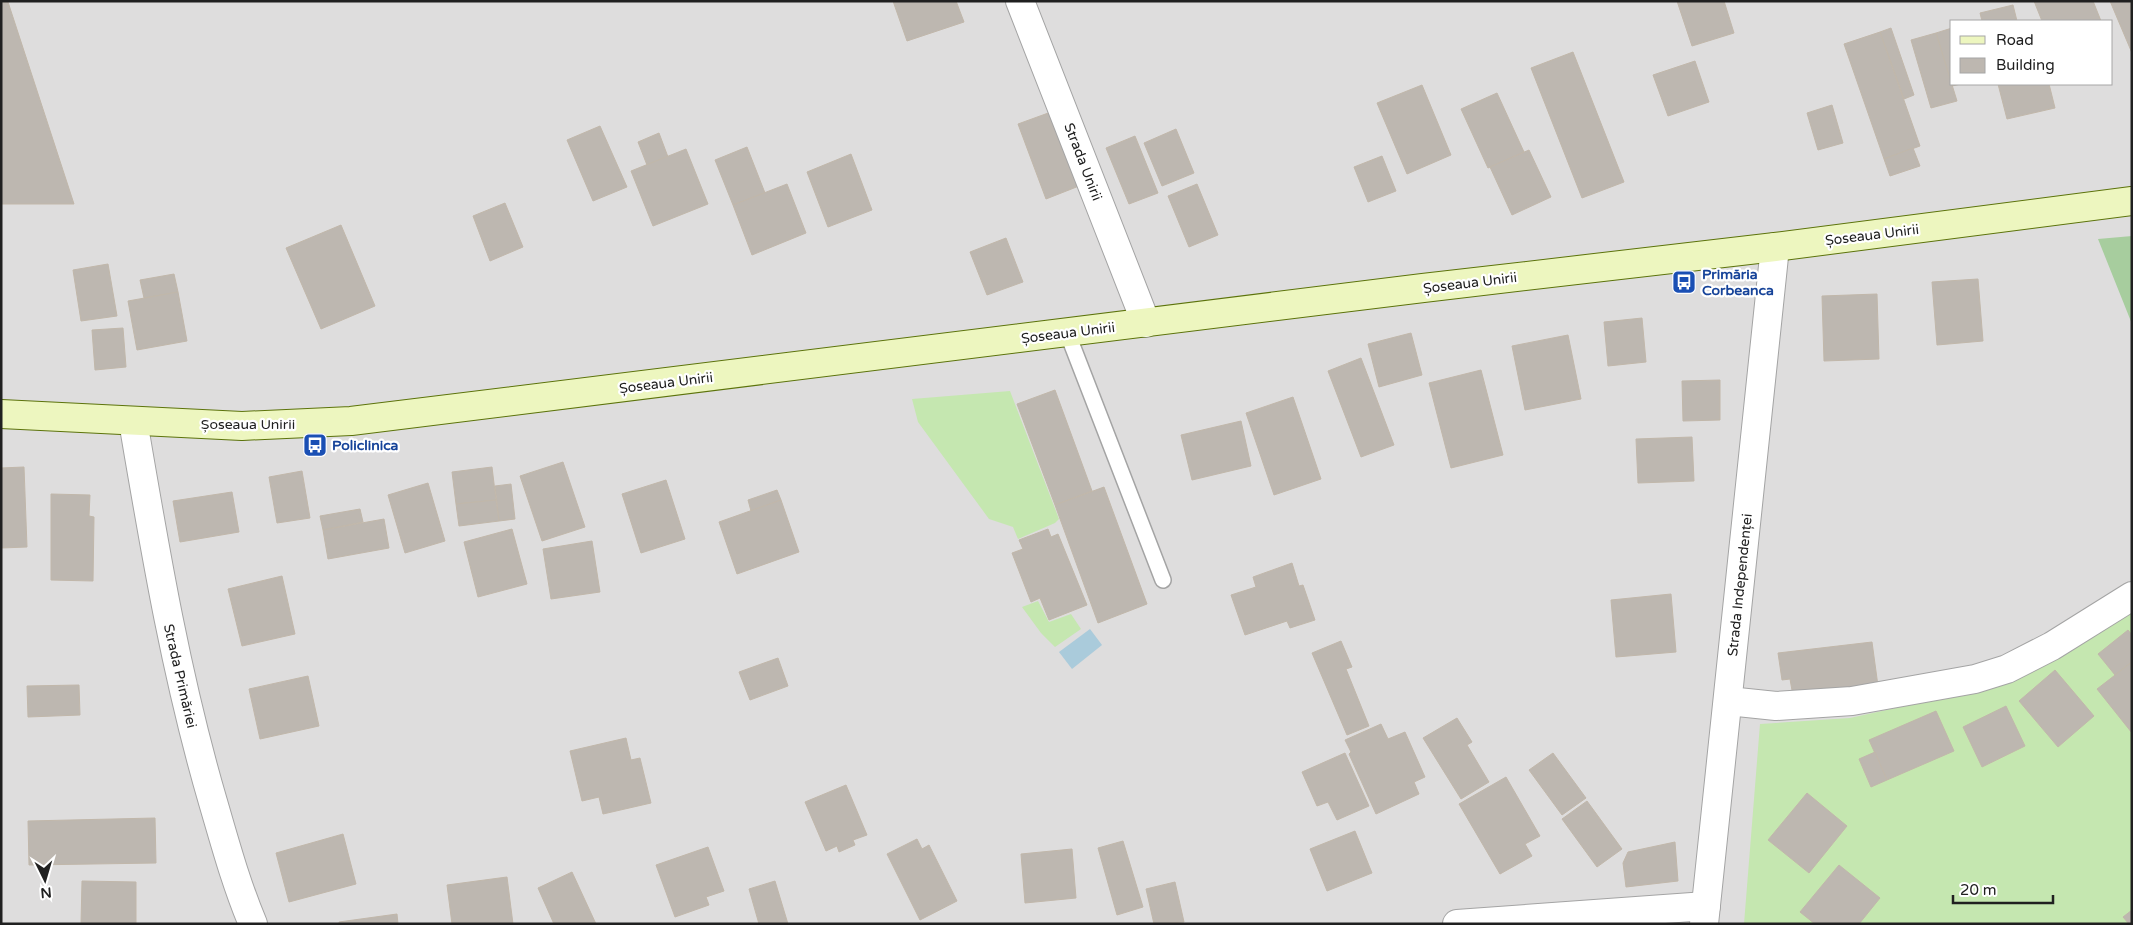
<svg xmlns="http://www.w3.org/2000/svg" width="2133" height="925" font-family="'Varela Round',sans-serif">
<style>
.residential{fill:#dedddd;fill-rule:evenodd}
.grass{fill:#c5e7b0}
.forest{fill:#a7cd9e}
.water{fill:#aacbdb}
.building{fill:#bdb7b0;stroke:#c1b7aa}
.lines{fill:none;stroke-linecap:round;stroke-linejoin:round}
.service-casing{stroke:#a4a4a4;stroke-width:18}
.minor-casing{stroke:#a4a4a4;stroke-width:30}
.secondary-casing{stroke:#5c730b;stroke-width:30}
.service{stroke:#fff;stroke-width:15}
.minor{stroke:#fff;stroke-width:28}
.secondary{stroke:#edf6bf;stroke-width:28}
.labels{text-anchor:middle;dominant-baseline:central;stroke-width:4.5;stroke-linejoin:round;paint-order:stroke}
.street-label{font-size:14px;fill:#202020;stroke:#fff}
.transit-label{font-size:14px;font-weight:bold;fill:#164399;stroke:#fff;text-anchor:start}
</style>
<rect width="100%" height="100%" fill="#f0eee7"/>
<path class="residential" d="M1,1H2132V924H1ZM1952,21H2112V84H1952Z"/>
<g class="grass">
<polygon points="1010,391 1059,519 1055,523 1018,539 1013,527 989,519 918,422 912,399"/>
<polygon points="1038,601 1049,622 1071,614 1081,629 1055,647 1041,633 1022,607"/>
<polygon points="2132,611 2132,924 1744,924 1760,724 1850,718 1977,690"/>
</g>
<polygon class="forest" points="2132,236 2132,324 2098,239"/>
<polygon class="water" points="1090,629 1102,645 1072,669 1059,652"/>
<g class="building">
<polygon points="893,1 956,1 964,22 907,41"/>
<polygon points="1677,1 1724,1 1734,33 1692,46"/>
<polygon points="2034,1 2093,1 2101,21 2042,21"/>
<polygon points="2110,1 2132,1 2132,53"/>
<polygon points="8,2 74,204 1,204 1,3"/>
<polygon points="2013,5 2017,21 1982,21 1980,13"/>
<polygon points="1891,28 1914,95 1904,99 1880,32"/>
<polygon points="1952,28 1952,84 1961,84 1952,86 1936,33"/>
<polygon points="1880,32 1920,146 1884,159 1844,44"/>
<polygon points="1936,33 1957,101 1931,108 1911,40"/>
<polygon points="1573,52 1624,182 1582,198 1531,68"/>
<polygon points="1695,61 1709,102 1668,116 1653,75"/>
<polygon points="1998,84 2049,84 2055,108 2007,119"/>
<polygon points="1422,85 1451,155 1407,174 1377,103"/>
<polygon points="1497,93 1524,152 1488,168 1461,109"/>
<polygon points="1832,105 1843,143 1818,150 1807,113"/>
<polygon points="1051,112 1079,186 1046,199 1018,124"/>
<polygon points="600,126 627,187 593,201 567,140"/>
<polygon points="1176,129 1194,173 1162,186 1144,143"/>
<polygon points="659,133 668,157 647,165 638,142"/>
<polygon points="1135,136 1158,193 1129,204 1106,148"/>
<polygon points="747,147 765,193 733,205 715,160"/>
<polygon points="1913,148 1920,166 1890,176 1884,159"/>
<polygon points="686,149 708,204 653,226 631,171"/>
<polygon points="1529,150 1551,197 1512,215 1490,167"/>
<polygon points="851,154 872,210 828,227 807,172"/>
<polygon points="1382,156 1396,191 1368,202 1354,167"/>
<polygon points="787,184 806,233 752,255 733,205"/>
<polygon points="1197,184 1218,235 1189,247 1168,196"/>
<polygon points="505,203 523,247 490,261 473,216"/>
<polygon points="341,225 375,306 321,329 286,248"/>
<polygon points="1006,238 1023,282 987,295 970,252"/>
<polygon points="108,264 117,316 81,321 73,270"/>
<polygon points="174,274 178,292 144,298 140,280"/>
<polygon points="1978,279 1983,341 1937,345 1932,282"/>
<polygon points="178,292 187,341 137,350 128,301"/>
<polygon points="1877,294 1879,359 1824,361 1822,296"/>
<polygon points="1642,318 1646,362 1608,366 1604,322"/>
<polygon points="123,328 126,367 95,370 92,330"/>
<polygon points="1411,333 1422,375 1379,387 1368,344"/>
<polygon points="1568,335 1581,399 1525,410 1512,346"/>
<polygon points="1361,358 1394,445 1361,457 1328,371"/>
<polygon points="1481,370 1503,455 1451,468 1429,383"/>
<polygon points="1720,380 1720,420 1683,421 1682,381"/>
<polygon points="1055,390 1092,491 1055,505 1017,404"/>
<polygon points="1293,397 1321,479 1274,495 1246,413"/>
<polygon points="1241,421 1251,466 1192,480 1181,435"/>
<polygon points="1692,437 1694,481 1638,483 1636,439"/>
<polygon points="563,462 585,527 542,541 520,476"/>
<polygon points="24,467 27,547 1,548 1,468"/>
<polygon points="492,467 496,500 456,504 452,472"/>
<polygon points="302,471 310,518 277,523 269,477"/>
<polygon points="666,480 685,539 641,553 622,494"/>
<polygon points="428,483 445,541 405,553 388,495"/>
<polygon points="511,484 515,519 499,521 495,486"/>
<polygon points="1104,487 1147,604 1098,623 1055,505"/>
<polygon points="777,490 781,500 751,511 748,500"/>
<polygon points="232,492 239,532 180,542 173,501"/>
<polygon points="51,494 90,495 89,516 94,517 93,581 51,580"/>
<polygon points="496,500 499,521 459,526 456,504"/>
<polygon points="781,500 799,552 737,574 719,522"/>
<polygon points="360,509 363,522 323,530 320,516"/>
<polygon points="384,519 389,548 328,559 323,530"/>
<polygon points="512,529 527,584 478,597 464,542"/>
<polygon points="1048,529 1051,537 1058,534 1087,605 1049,620 1040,598 1031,602 1012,553 1023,549 1019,540"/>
<polygon points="592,541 600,592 551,599 543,549"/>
<polygon points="1292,563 1299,586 1303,585 1315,620 1290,628 1287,621 1245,635 1231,595 1256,587 1253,577"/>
<polygon points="282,576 295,634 242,646 228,589"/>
<polygon points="1671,594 1676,652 1616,657 1611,600"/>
<polygon points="2128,630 2132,635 2132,662 2115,675 2098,654"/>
<polygon points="1341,641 1352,667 1346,669 1369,726 1347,735 1312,653"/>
<polygon points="1872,642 1878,686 1793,696 1790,679 1782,680 1778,653"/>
<polygon points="778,658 788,686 750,700 739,672"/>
<polygon points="2132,662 2132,733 2097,689"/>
<polygon points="2055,670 2094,716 2058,747 2019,701"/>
<polygon points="308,676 319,726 260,739 249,689"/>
<polygon points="79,685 80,715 28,717 27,686"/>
<polygon points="2006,706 2025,746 1982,767 1963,727"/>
<polygon points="1936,711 1954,751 1887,780 1869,740"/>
<polygon points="1457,718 1472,742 1467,745 1489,782 1461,799 1423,738"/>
<polygon points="1381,724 1388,739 1405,732 1425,777 1414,782 1419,794 1376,814 1349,754 1351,752 1345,740"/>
<polygon points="626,738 631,760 640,758 651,803 603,814 599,797 582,801 570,751"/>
<polygon points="1875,752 1887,780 1871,787 1859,759"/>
<polygon points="1345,753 1369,806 1337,820 1328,802 1317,806 1302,772"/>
<polygon points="1553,753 1586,798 1562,815 1529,770"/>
<polygon points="1506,777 1540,836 1525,844 1532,856 1500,874 1459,804"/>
<polygon points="846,785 867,835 853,840 855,845 839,852 837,846 826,851 805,802"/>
<polygon points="1807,793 1847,826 1809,873 1768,840"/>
<polygon points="1587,801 1622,849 1597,867 1562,819"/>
<polygon points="155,818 156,863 29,865 28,821"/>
<polygon points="1355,831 1372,873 1327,891 1310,849"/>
<polygon points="343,834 356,884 289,902 276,853"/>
<polygon points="917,839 922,849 929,845 957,901 920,920 887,854"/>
<polygon points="1123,841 1143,907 1117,915 1098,848"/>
<polygon points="1675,842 1678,881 1626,887 1623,863 1628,852"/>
<polygon points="708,847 724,891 706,897 709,905 675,917 656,865"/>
<polygon points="1072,849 1076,898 1025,903 1021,854"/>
<polygon points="1839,865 1880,898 1859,924 1815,924 1800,912"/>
<polygon points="572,872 596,924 554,924 538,888"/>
<polygon points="507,877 513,924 452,924 447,885"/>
<polygon points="82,881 136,882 136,924 81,924"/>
<polygon points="775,881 788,924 759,924 749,889"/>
<polygon points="1175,882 1184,922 1154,924 1146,889"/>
<polygon points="2132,910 2132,924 2129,924 2123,917"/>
<polygon points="397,914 398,924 339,924 339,922"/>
</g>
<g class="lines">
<g class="service-casing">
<polyline id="service" points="1067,332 1163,580"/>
</g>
<g class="minor-casing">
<g id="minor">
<polyline points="1020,1 1146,323"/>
<path d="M133,421C155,550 176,676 213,802C225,843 236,884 253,924"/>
<polyline points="1728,701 1776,706 1852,701 1975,679 2007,669 2052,646 2132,596"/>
<polyline points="1457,924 1706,906"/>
<polyline points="1704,924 1775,247"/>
</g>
</g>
<g class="secondary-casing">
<polyline id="secondary" points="1,414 242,426 351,421 1423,288 1775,247 2132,201"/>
</g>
<use href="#service" class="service"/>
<use href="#minor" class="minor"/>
<use href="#secondary" class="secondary"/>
</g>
<defs>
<g id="bus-square" transform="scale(1.25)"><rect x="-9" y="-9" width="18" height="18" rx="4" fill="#1a4fb4" stroke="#fff"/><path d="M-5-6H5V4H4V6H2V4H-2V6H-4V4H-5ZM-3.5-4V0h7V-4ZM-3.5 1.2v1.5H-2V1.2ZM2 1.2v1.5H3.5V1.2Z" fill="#fff"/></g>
</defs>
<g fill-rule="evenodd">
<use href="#bus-square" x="1684" y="282"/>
<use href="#bus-square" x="315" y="445"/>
</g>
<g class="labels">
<g class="street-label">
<text transform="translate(1083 162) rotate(69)">Strada Unirii</text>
<text transform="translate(1872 235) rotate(-7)">Șoseaua Unirii</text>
<text transform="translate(1470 283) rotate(-7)">Șoseaua Unirii</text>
<text transform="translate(1068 333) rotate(-7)">Șoseaua Unirii</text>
<text transform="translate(666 383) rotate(-7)">Șoseaua Unirii</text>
<text x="248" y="424">Șoseaua Unirii</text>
<text transform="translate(1740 585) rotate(-84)">Strada Independenței</text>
<text transform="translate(180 676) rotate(77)">Strada Primăriei</text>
</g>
<g class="transit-label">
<text x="1702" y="274">Primăria<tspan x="1702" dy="16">Corbeanca</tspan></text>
<text x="332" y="445">Policlinica</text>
</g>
</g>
<rect width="2133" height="925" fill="none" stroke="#202020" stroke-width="5"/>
<rect x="1950" y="20" width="162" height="65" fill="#ffffff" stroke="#a6a6a6"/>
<rect x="1960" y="36" width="25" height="8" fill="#edf6bf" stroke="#a6a6a6"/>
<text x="1996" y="45" font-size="15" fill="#202020">Road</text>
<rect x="1960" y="58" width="25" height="15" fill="#bdb7b0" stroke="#a6a6a6"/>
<text x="1996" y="70" font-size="15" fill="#202020">Building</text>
<g transform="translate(45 880) rotate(175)" stroke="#ffffff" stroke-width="4" paint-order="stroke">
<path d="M0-4L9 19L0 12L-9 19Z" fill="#202020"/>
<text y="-8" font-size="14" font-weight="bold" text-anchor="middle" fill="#202020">N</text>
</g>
<path d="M1953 895v8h100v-8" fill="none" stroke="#202020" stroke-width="2.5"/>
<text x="1960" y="895" font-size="15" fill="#202020" stroke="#ffffff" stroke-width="4" paint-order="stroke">20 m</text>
</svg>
